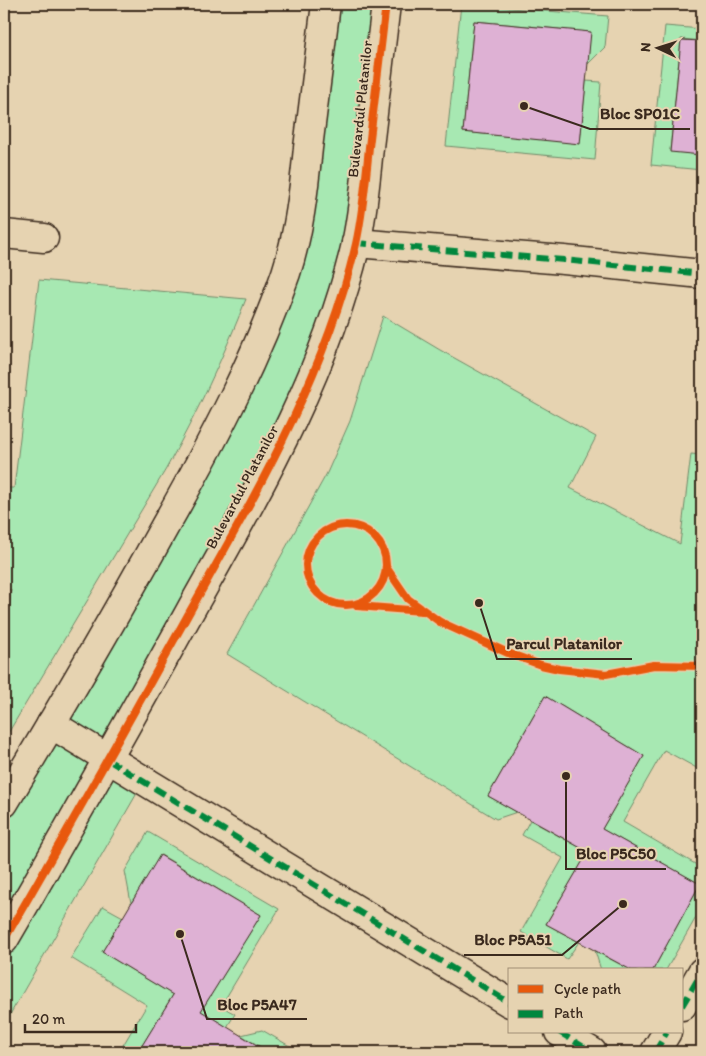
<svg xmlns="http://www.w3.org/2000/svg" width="706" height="1056" font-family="Itim,sans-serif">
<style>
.green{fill:#a7e8b2;stroke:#718968}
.building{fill:#deb1d4;stroke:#3b2a1e}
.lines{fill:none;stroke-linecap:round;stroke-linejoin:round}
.street-casing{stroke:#3b2a1e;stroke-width:31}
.street{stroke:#e6d3b1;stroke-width:28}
.quiet{stroke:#00873e;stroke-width:6;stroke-dasharray:12 6;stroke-linecap:butt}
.cycleway-casing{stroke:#e6d3b1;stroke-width:11}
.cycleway{stroke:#e8590c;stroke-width:8}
.labels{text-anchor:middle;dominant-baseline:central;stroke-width:4;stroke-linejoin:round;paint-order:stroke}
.street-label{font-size:15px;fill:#3b2a1e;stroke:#e6d3b1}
.leader{fill:none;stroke:#3b2a1e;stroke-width:2}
.callout-dot{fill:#3b2a1e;stroke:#e6d3b1;stroke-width:2}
.callout-label{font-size:16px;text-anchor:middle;font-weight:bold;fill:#3b2a1e;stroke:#e6d3b1;stroke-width:4;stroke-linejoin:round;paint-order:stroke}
</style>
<rect width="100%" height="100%" fill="#e6d3b1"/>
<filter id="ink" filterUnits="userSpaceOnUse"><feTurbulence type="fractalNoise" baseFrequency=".02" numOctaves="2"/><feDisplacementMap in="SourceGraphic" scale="10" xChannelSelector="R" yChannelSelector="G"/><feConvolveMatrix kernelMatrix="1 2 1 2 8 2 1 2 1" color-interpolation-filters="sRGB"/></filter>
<g filter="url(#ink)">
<g class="green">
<polygon points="326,4 386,4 342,295 108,760 144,781 4,1025 4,790 268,319"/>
<polygon points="461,4 608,16 605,47 588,64 590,32 474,21 463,132 580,143 586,81 601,82 595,160 446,146"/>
<polygon points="665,26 702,29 702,41 681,39 670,151 702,155 702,170 651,165"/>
<path d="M39,280L246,299C223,358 196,415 166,469L4,740V655L11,590L4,589V488H14Z"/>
<polygon points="383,316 440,350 596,437 570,488 680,544 691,454 702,455 702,771 664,750 623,822 702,868 702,907 666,970 653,970 700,884 602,829 644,756 545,696 488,796 517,812 496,819 227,654 327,473 350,421"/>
<polygon points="530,820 588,852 546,924 579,942 567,959 521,932 563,858 522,835"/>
<polygon points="148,832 279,909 221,1006 235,1014 227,1027 201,1011 261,915 161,855 131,903 125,871"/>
<polygon points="103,906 123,917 102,952 173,995 138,1052 119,1052 147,1005 71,958"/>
<polygon points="595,951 631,970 601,970"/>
<polygon points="262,1030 293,1048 290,1052 269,1052 241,1035"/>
</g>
<g class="building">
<polygon points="474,21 591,32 580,144 463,132"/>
<polygon points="681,40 702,41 702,155 670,152"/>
<polygon points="545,696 644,756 602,829 700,884 653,970 631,970 546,924 588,852 488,796"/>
<polygon points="160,855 261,915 201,1011 268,1052 138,1052 173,995 102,952"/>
</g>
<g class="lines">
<g class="street-casing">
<g id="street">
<polyline points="4,234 44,238"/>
<polyline points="356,243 564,260 702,274"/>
<polyline points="51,724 510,1003"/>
<path d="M4,803C59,712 113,620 165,526C211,445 255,362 286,273C299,233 304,189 308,148C314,100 320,52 326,4"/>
<path d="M4,940C67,832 128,723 189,613C255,495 325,377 356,244C363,212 366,179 369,147C375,99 380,52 386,4"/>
<polyline points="682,1006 702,972"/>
<polyline points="559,1032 592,1052"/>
<polyline points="655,1052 667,1032"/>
</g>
</g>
<use href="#street" class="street"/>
<g class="quiet">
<polyline points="356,243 564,260 702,274"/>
<polyline points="108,760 510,1003"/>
<polyline points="682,1006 702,972"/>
<polyline points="559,1032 592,1052"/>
<polyline points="655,1052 667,1032"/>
</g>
<g class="cycleway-casing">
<g id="cycleway">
<circle cx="346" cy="565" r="40"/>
<polyline points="386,567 408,599 440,622 508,653 541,665 559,669 606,674 654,665 702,666"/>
<polyline points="357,606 422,611"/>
<path d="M4,940C67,832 128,723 189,613C255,495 325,377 356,244C363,212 366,179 369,147C375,99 380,52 386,4"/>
</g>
</g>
<use href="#cycleway" class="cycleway"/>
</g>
</g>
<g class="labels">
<g class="street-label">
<text transform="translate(360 109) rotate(-84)">Bulevardul Platanilor</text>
<text transform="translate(242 487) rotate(-62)">Bulevardul Platanilor</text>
</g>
</g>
<path class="leader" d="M524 106L590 129H690M479 603L497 659H632M566 776L566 869H666M623 904L562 955H464M180 934L207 1019H307"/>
<g class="callout-dot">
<circle cx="524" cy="106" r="5"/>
<circle cx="479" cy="603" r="5"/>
<circle cx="566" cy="776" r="5"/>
<circle cx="623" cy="904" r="5"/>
<circle cx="180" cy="934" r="5"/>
</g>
<g class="callout-label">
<text x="640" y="119">Bloc SP01C</text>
<text x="564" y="649">Parcul Platanilor</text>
<text x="616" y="859">Bloc P5C50</text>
<text x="513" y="945">Bloc P5A51</text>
<text x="257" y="1010">Bloc P5A47</text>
</g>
<rect width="706" height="1056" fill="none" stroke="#e6d3b1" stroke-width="20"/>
<rect x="10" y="10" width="686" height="1036" fill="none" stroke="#3b2a1e" stroke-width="2" filter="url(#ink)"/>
<rect x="508" y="968" width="175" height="65" fill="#e6d3b1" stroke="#a28f76"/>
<rect x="518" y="985" width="25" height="8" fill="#e8590c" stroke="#a28f76"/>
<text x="554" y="994" font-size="15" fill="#3b2a1e">Cycle path</text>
<rect x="518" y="1010" width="25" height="8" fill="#00873e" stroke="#a28f76"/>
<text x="554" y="1018" font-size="15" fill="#3b2a1e">Path</text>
<g transform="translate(658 48) rotate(274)" stroke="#e6d3b1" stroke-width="4" paint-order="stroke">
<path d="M0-4L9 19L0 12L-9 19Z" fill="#3b2a1e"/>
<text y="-8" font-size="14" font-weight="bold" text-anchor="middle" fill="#3b2a1e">N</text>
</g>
<path d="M25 1024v8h111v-8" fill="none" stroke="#3b2a1e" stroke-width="2.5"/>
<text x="32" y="1024" font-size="15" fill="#3b2a1e" stroke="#e6d3b1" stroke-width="4" paint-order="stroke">20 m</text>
</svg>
